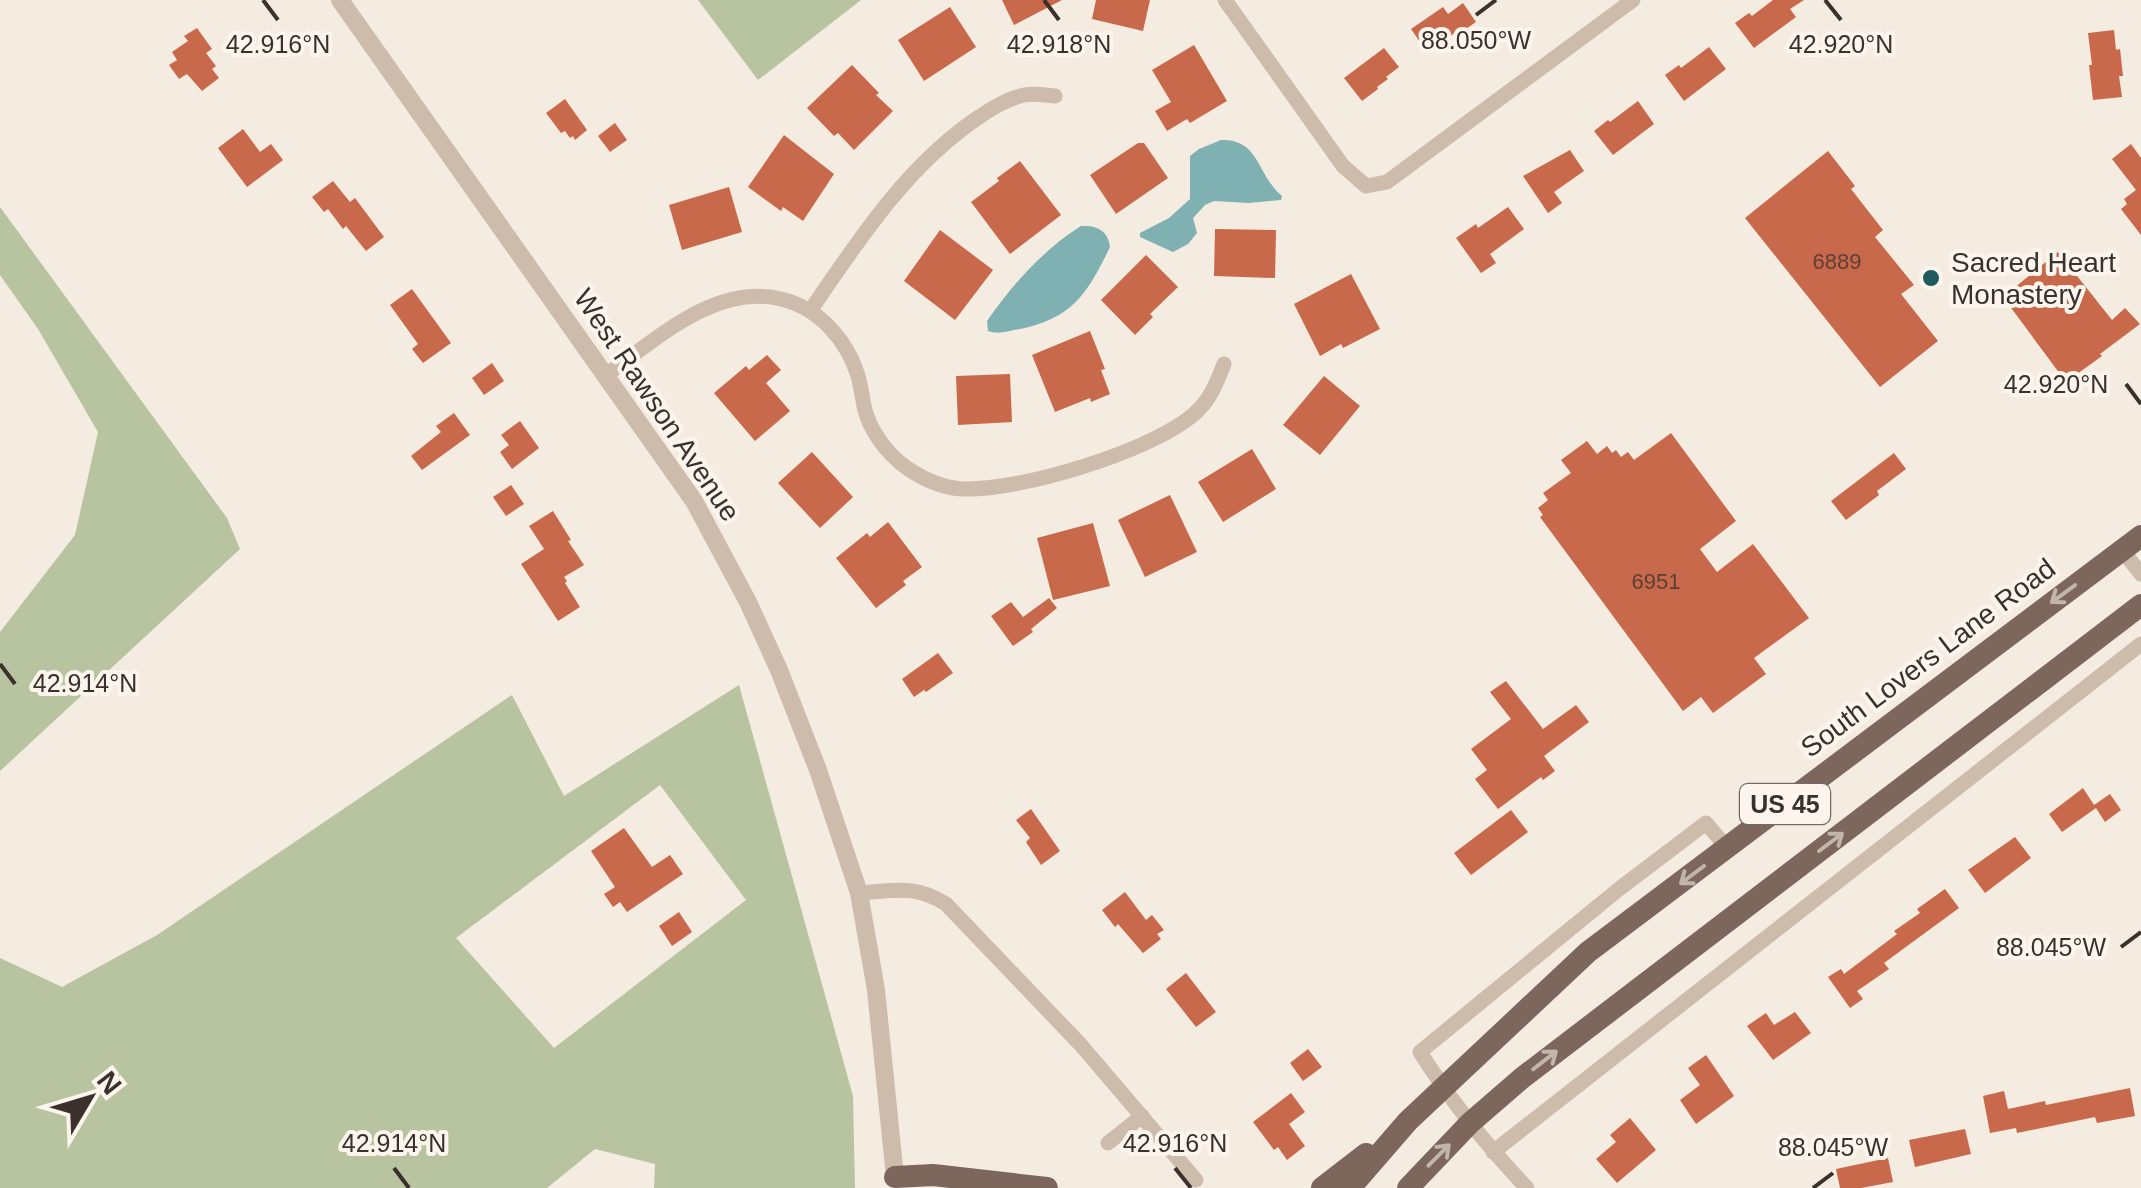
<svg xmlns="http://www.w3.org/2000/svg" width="2141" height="1188" font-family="Helvetica,sans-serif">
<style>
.green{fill:#b8c4a0;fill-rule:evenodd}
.water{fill:#7fb0b2}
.building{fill:#c8694b}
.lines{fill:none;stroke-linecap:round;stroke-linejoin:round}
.minor{stroke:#cdbbac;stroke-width:15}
.tertiary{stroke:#cdbbac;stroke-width:18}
.primary{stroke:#7d675c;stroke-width:22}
.oneway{stroke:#c2b5ac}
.ticks{fill:none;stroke:#3b302b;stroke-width:4}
.poi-dot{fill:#1f5a5e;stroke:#fbf5ee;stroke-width:4}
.labels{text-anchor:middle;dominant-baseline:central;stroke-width:8;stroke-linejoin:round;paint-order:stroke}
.number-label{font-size:22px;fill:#5e3e33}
.shield{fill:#fbf5ee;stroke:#756b66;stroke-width:2.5}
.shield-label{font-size:25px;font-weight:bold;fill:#3b302b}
.poi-label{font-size:28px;fill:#3b302b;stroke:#fbf5ee;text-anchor:start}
.street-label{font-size:28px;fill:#3b302b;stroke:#fbf5ee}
.ticks-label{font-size:25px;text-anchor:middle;fill:#3b302b;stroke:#fbf5ee;stroke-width:8;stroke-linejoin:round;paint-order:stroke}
</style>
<rect width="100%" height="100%" fill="#f4ebe1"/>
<g class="green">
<polygon points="698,0 861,0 758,80"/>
<polygon points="0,207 227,518 240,549 0,771 0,632 75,535 98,432 38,329 0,275"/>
<path d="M739,685L853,1096L855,1188H654L655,1164L595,1149L547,1188H0V958L62,987L157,935L512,695L564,796ZM660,785L746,900L554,1048L456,938Z"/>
</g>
<g class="water">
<path d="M1221,140C1260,139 1256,174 1282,196L1281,200L1249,203L1214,201L1205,205L1193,218L1197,233L1188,244L1173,252L1140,237V233L1169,218L1190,199V156L1199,149Z"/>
<path d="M1081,226C1096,225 1108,230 1110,247C1087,294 1073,318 1020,329C1008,331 999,335 988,331L987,321C1012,285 1043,250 1081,226Z"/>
</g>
<g class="building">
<polygon points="1002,0 1062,0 1014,25"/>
<polygon points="1096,0 1150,0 1143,31 1092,19"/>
<polygon points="1773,0 1804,0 1790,9 1796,17 1754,48 1735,23 1749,13 1752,16"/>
<polygon points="1463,3 1476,22 1457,35 1456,32 1427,52 1411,29 1443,7 1448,14"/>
<polygon points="950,7 976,47 924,81 898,40"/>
<polygon points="197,28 212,49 206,53 216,66 212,69 219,78 202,91 187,74 179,79 169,65 177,60 172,52 188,41 184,36"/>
<polygon points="2114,30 2116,50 2120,49 2123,76 2119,76 2122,97 2093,100 2089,65 2092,65 2088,33"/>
<polygon points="1194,45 1227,101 1190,123 1187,119 1167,131 1155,111 1171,102 1152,70"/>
<polygon points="1709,47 1726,69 1684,101 1665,75 1679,65 1681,68"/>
<polygon points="1384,48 1399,67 1386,77 1388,79 1377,87 1378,89 1362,101 1344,78"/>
<polygon points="852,65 879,93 876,95 893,111 854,150 838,133 834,136 807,108"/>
<polygon points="565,99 587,130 575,140 573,136 570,138 565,131 561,133 546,113"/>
<polygon points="1638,101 1654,124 1613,155 1594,131 1608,120 1610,122"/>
<polygon points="615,123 627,140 610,152 598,136"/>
<polygon points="243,129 260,152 271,144 283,160 247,187 218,148"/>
<polygon points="784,135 834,174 803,221 783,207 781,211 748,187"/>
<polygon points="1138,143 1144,143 1168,178 1116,214 1090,175"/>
<polygon points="2131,144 2141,158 2141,235 2121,209 2127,204 2124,199 2136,190 2112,159"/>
<polygon points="1570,150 1584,171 1554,192 1562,203 1548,213 1523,176"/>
<polygon points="1828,151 1855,186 1851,189 1883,230 1875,237 1914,285 1901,294 1938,341 1880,387 1745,218"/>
<polygon points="1020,161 1061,215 1010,254 971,202 999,181 997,178"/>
<polygon points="333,181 350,202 355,198 384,237 366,251 346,226 343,229 328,209 324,212 312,197"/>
<polygon points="729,187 742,232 682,250 669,205"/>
<polygon points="1508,207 1524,229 1490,254 1496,263 1481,273 1456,238 1476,224 1478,228"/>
<polygon points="1215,229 1276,230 1275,278 1214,276"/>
<polygon points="940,230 993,270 955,320 904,281"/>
<polygon points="2058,252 2112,320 2125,308 2140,324 2100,354 2102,356 2066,382 2003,297"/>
<polygon points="1146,255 1178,287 1150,314 1153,317 1135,335 1101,300"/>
<polygon points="1351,274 1380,329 1343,348 1341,344 1320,356 1294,304"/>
<polygon points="412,289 451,343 423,363 412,349 418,344 390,305"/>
<polygon points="1090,331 1105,369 1101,370 1110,394 1091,402 1090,398 1055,412 1032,355"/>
<polygon points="767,355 781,370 766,383 790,411 755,441 714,393 746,366 749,370"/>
<polygon points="492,363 504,381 484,395 472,378"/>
<polygon points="1010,374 1012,422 958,425 956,376"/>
<polygon points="1324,376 1360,406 1320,455 1283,425"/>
<polygon points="454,413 470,435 422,470 411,456 441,432 436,426"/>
<polygon points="520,421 539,448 512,469 500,452 509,445 501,435"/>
<polygon points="1671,433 1736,521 1700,549 1717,572 1753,544 1809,618 1754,658 1766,674 1713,713 1701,697 1683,711 1540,517 1543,515 1538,508 1548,500 1543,493 1571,473 1561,460 1587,441 1597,454 1607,446 1612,453 1616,450 1621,457 1628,452 1634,460"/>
<polygon points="1252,449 1276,489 1223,522 1198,482"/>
<polygon points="812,452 853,497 820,528 778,483"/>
<polygon points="1894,453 1906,469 1877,491 1879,495 1846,520 1831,501"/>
<polygon points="511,485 524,504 506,516 493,497"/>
<polygon points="1170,495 1197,552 1145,577 1118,520"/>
<polygon points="553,511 571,540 568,541 584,565 564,577 567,581 565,583 580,607 558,621 521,564 544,549 529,526"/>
<polygon points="888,522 922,567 903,581 906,585 876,608 836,558 867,533 870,537"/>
<polygon points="1093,523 1110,586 1053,600 1037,538"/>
<polygon points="1049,598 1057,608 1031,629 1033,632 1013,646 991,616 1011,602 1023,617"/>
<polygon points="938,653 953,673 926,692 924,690 914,697 902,679"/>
<polygon points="1506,681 1543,729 1576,705 1589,722 1544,756 1555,771 1543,780 1541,777 1498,809 1475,779 1487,770 1471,749 1511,719 1490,692"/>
<polygon points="2083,788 2094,805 2110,794 2121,810 2105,822 2096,808 2062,832 2049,814"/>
<polygon points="1031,809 1060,851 1041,865 1026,842 1030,838 1016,820"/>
<polygon points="1511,810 1528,832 1471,875 1454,853"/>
<polygon points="624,828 652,867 670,855 683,874 627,912 620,902 613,907 604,894 615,887 591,851"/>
<polygon points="2015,837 2031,858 1985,893 1968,870"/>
<polygon points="1945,889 1959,908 1884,963 1889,969 1857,991 1863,999 1850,1008 1828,977 1841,969 1844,974 1897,934 1894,931 1920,913 1917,909"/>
<polygon points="1125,892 1146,920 1152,915 1164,930 1157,934 1161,939 1143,953 1118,924 1115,927 1102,910"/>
<polygon points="679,912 692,932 672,946 659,926"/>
<polygon points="1186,973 1216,1012 1196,1027 1166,989"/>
<polygon points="1795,1012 1811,1033 1773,1060 1747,1026 1766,1013 1774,1025"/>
<polygon points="1308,1049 1322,1067 1303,1081 1290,1063"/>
<polygon points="1706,1055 1734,1096 1696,1124 1680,1100 1700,1085 1688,1068"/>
<polygon points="2130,1088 2135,1116 2097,1123 2095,1117 2017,1133 2016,1128 1990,1133 1983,1096 2004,1091 2008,1109 2045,1101 2046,1105"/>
<polygon points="1291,1093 1305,1112 1289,1124 1305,1146 1287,1160 1278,1147 1274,1150 1253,1122"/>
<polygon points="1630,1118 1656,1150 1617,1183 1596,1159 1616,1142 1610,1135"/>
<polygon points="1965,1129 1971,1154 1915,1167 1909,1140"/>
<polygon points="1888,1158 1893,1182 1861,1188 1840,1188 1836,1169"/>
</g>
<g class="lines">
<g class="minor">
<polyline points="1225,0 1343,166 1366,186 1387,182 1633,0"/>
<path d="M810,311C858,241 905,168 976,119C991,109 1006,99 1024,95C1034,93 1044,95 1055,96"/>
<path d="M606,375C656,340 715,283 781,299C819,308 847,340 858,376C861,386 862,396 864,406C869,430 887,454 907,468C923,479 943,488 963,489C1020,491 1149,452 1193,415C1210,401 1216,384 1224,364"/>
<polyline points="2122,550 2141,574"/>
<path d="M859,893C894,891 915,884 946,904L1080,1044L1196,1180"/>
<polyline points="1108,1143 1142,1116"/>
<polyline points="1493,1152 2141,644"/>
<path d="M1527,1188C1487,1146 1451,1101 1420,1052L1619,889L1706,823L1728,849"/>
</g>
<polyline class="tertiary" points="340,0 694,501 748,602 779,670 818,770 859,893 876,990 895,1177"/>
<g class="primary">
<polyline points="895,1177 933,1175 1047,1188"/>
<polyline points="1322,1188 1366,1154"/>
<polyline points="1350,1188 1408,1121 1588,952 2141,536"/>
<polyline points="1408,1188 1470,1123 1522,1078 2141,605"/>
</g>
</g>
<defs><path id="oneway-shaft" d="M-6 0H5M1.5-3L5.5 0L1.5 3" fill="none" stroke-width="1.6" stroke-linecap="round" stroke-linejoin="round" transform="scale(2.5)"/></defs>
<g class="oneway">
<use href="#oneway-shaft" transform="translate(2063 594) rotate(144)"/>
<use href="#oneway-shaft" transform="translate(1831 842) rotate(-37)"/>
<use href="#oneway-shaft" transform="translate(1692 875) rotate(143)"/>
<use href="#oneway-shaft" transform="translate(1545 1060) rotate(-38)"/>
<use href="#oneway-shaft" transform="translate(1439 1155) rotate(-45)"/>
</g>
<path class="ticks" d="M263,0L278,20M1044,0L1059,20M1825,0L1841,20M1476,15L1496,0M2126,384L2141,404M0,664L15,684M2121,947L2141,932M394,1168L409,1188M1175,1168L1191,1188M1813,1188L1833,1173"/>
<circle class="poi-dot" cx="1931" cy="278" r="10"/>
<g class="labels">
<g class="number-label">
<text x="1837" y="261">6889</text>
<text x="1656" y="581">6951</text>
</g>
<rect class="shield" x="1740" y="784" width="90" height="40" rx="8"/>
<g class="shield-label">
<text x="1785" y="804">US 45</text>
</g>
<g class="poi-label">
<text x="1951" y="262">Sacred Heart<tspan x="1951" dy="32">Monastery</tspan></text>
</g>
<g class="street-label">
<text transform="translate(657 405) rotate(56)">West Rawson Avenue</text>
<text transform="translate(1928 658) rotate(-37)">South Lovers Lane Road</text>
</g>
</g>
<g class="ticks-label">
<text x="1476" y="49">88.050°W</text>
<text x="278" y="53">42.916°N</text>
<text x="1059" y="53">42.918°N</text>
<text x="1841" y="53">42.920°N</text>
<text x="2056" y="393">42.920°N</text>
<text x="85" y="692">42.914°N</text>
<text x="2051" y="956">88.045°W</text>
<text x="394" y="1152">42.914°N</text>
<text x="1175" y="1152">42.916°N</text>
<text x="1833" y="1156">88.045°W</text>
</g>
<g transform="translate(90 1098) rotate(52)" stroke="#fbf5ee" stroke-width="8" paint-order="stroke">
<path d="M0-8L18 38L0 25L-18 38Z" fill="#3b302b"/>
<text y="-15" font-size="28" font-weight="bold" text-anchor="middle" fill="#3b302b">N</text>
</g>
</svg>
